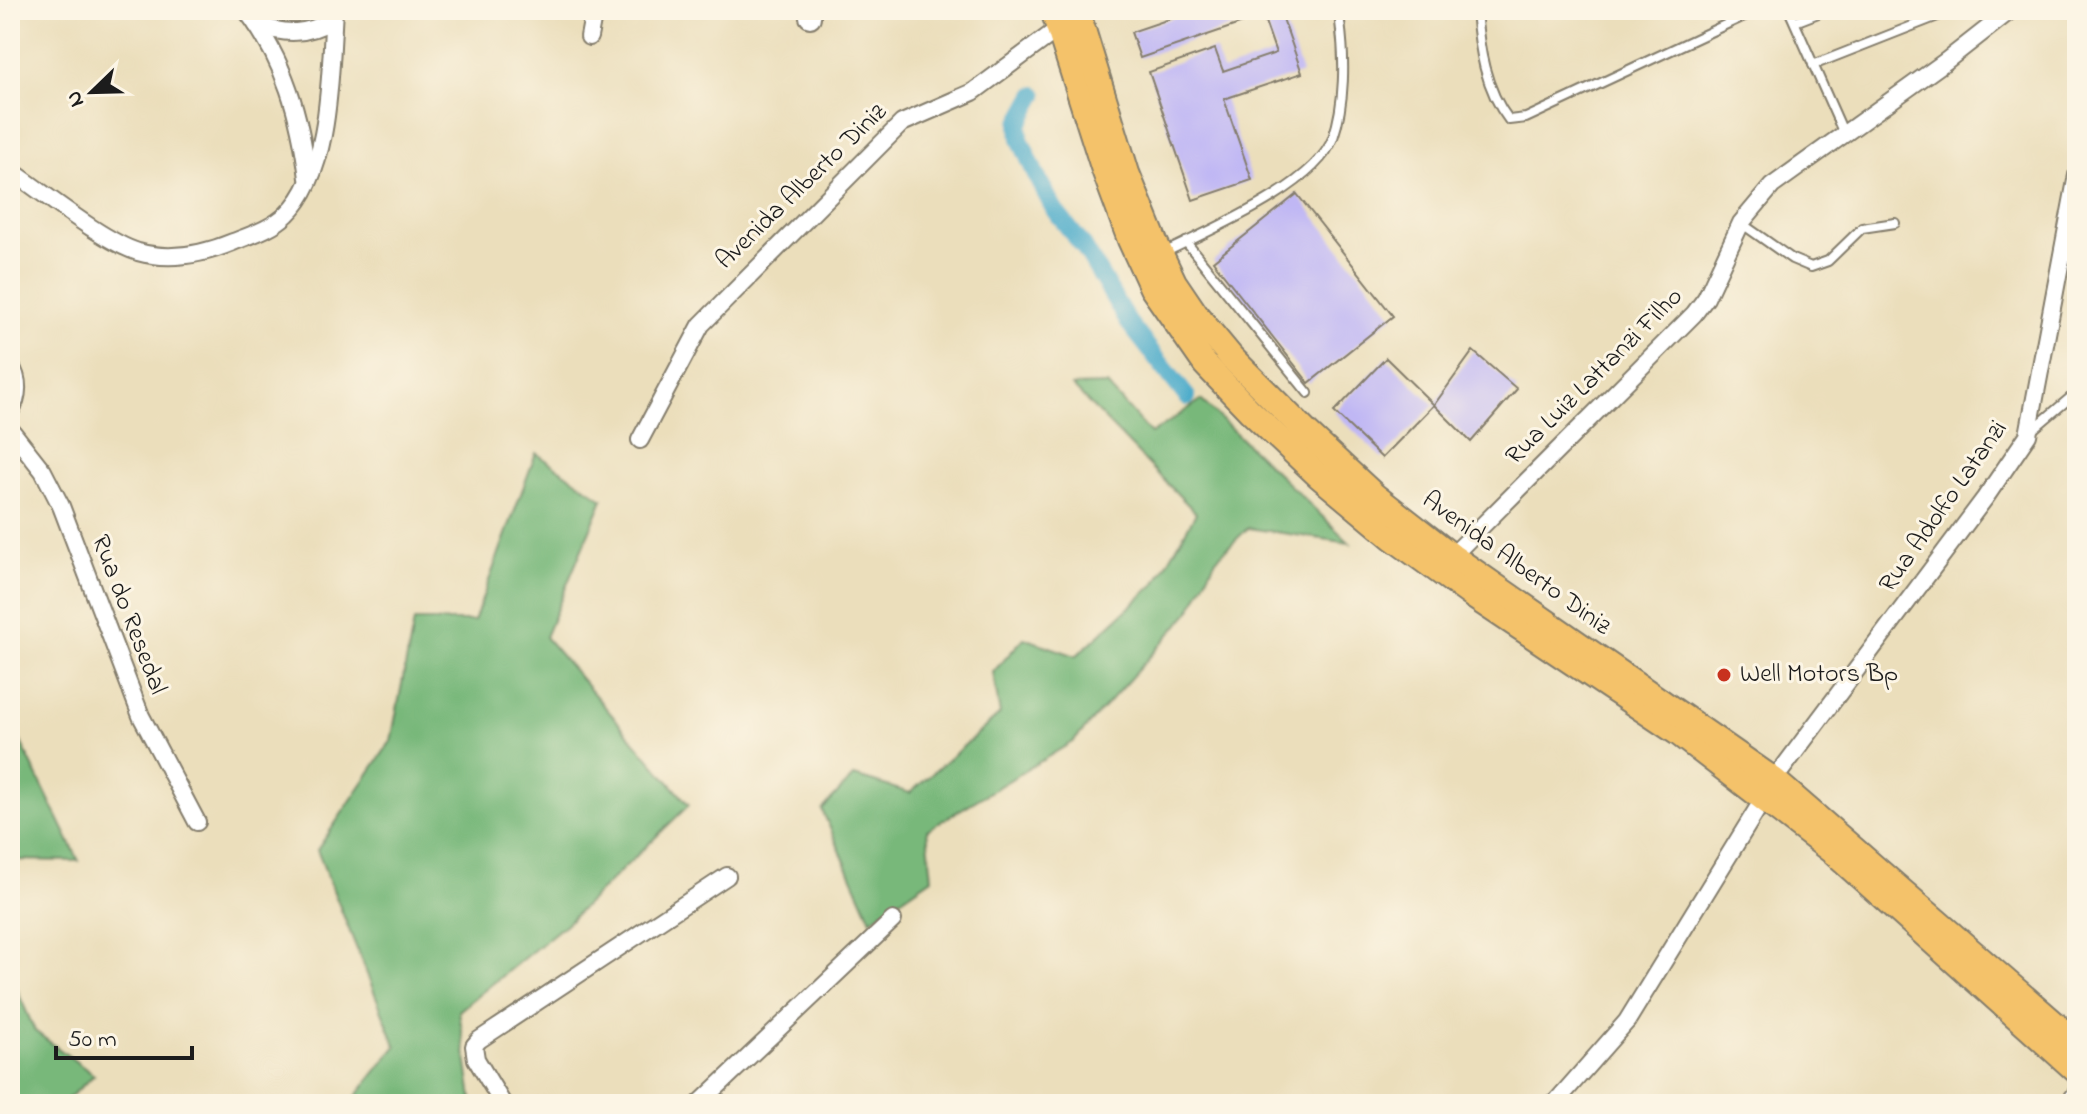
<svg xmlns="http://www.w3.org/2000/svg" width="2087" height="1114" font-family="'Indie Flower',sans-serif">
<style>
.forest{fill:#78b87a;stroke:#4a6a4b;stroke-width:2}
.lines{fill:none;stroke-linecap:round;stroke-linejoin:round}
.canal{stroke:#4babca;stroke-width:18}
.building{fill:#c0b7f4}
.service-casing{stroke:#847d6c;stroke-width:12}
.minor-casing{stroke:#847d6c;stroke-width:20}
.tertiary-casing{stroke:#847d6c;stroke-width:24}
.primary-casing{stroke:#847d6c;stroke-width:28}
.service{stroke:#fff;stroke-width:8}
.minor{stroke:#fff;stroke-width:16}
.tertiary{stroke:#fff;stroke-width:20}
.primary{stroke:#f4c26a;stroke-width:24}
.poi-dot{fill:#c8321e;stroke:#fcf5e5;stroke-width:3}
.labels{text-anchor:middle;dominant-baseline:central;stroke-width:6;stroke-linejoin:round;paint-order:stroke}
.street-label{font-size:26px;fill:#1c1c1c;stroke:#fcf5e5}
.poi-label{font-size:26px;fill:#1c1c1c;stroke:#fcf5e5;text-anchor:start}
</style>
<rect width="100%" height="100%" fill="#fcf5e5"/>
<filter id="ink" filterUnits="userSpaceOnUse"><feTurbulence type="fractalNoise" baseFrequency=".0125" numOctaves="2"/><feDisplacementMap in="SourceGraphic" scale="16" xChannelSelector="R" yChannelSelector="G"/><feConvolveMatrix kernelMatrix="1 2 1 2 8 2 1 2 1" color-interpolation-filters="sRGB"/></filter>
<filter id="wash" filterUnits="userSpaceOnUse"><feTurbulence type="fractalNoise" baseFrequency=".006" numOctaves="4" result="noise"/><feDisplacementMap in="SourceGraphic" scale="32" xChannelSelector="R" yChannelSelector="G"/><feGaussianBlur stdDeviation="1.8" result="paint"/><feColorMatrix in="noise" values="0 0 0 0 0 0 0 0 0 0 0 0 0 0 0 0 0 1.4 0 .05"/><feComposite in="paint" operator="in"/></filter>
<g filter="url(#wash)">
<rect width="100%" height="100%" fill="#ebdebb"/>
<g class="forest">
<polygon points="1107,385 1151,434 1201,400 1350,543 1248,528 1216,559 1190,612 1074,741 927,830 932,878 871,920 822,810 854,776 910,793 1000,714 993,672 1024,638 1076,656 1156,583 1196,513 1072,386"/>
<polygon points="536,453 603,499 545,637 689,805 567,923 459,1011 473,1104 350,1104 396,1046 317,850 391,741 414,621 474,621"/>
<polygon points="10,720 79,861 10,860"/>
<polygon points="10,974 35,1031 94,1075 62,1104 10,1104"/>
</g>
<g class="lines">
<polyline class="canal" points="1035,95 1019,124 1020,139 1036,175 1055,211 1084,247 1128,322 1187,397"/>
</g>
<g id="blocks">
<g class="building">
<polygon points="1196,10 1280,10 1302,73 1224,99 1252,180 1193,200 1149,72 1215,49 1223,71 1276,53 1263,16 1140,58 1131,32"/>
<polygon points="1297,194 1393,316 1309,383 1213,261"/>
<polygon points="1473,351 1517,389 1471,442 1434,405 1382,458 1334,412 1386,358 1434,405"/>
</g>
</g>
</g>
<g filter="url(#ink)">
<use href="#blocks" fill-opacity="0" stroke="#847d6c" stroke-width="2"/>
<g class="lines">
<g class="service-casing">
<g id="service">
<path d="M1476,10C1479,48 1485,89 1509,120L1526,118L1757,10"/>
<polyline points="1789,10 1844,134"/>
<polyline points="1795,22 1826,10"/>
<polyline points="1813,65 1953,10"/>
<polyline points="1741,223 1792,259 1811,267 1828,261 1862,228 1895,223"/>
<polyline points="1186,242 1308,393"/>
<path d="M1162,254C1207,231 1315,187 1333,138C1345,103 1345,59 1340,22"/>
<polyline points="2031,431 2077,392"/>
<polyline points="2063,1104 2077,1086"/>
</g>
</g>
<g class="minor-casing">
<g id="minor">
<path d="M246,10C285,61 300,115 308,178"/>
<path d="M257,25C286,35 306,35 333,20"/>
<polyline points="589,37 594,10"/>
<path d="M10,170C43,192 102,241 138,252C170,261 204,254 233,242C251,235 273,228 287,214C332,171 330,68 334,10"/>
<path d="M10,365C20,379 19,397 10,412"/>
<polyline points="10,429 43,471 61,506 141,716 197,822"/>
<polyline points="640,440 701,325 902,123 973,92 1058,29"/>
<polyline points="1452,556 1694,314 1706,298 1741,223 1772,186 1946,61 2011,10"/>
<polyline points="1774,780 1985,498 2028,435 2077,175"/>
<polyline points="503,1104 476,1059 474,1046 479,1040 727,876"/>
<polyline points="699,1104 893,920"/>
<polyline points="1554,1104 1627,1021 1764,798"/>
</g>
</g>
<g class="tertiary-casing">
<polyline id="tertiary" points="810,17 810,10"/>
</g>
<g class="primary-casing">
<g id="primary">
<polyline points="1053,10 1103,167 1130,240 1152,288 1205,364 1250,411 1319,476 1393,538 1473,596 1678,733 1834,853 2077,1071"/>
<polyline points="1077,10 1127,173 1155,242 1174,282 1197,316 1231,357 1307,433 1375,496 1452,556 1774,780 2077,1043"/>
</g>
</g>
<use href="#service" class="service"/>
<use href="#minor" class="minor"/>
<use href="#tertiary" class="tertiary"/>
<use href="#primary" class="primary"/>
</g>
</g>
<circle class="poi-dot" cx="1724" cy="675" r="8"/>
<g class="labels">
<g class="street-label">
<text transform="translate(802 187) rotate(-44)">Avenida Alberto Diniz</text>
<text transform="translate(1595 377) rotate(-45)">Rua Luiz Lattanzi Filho</text>
<text transform="translate(1944 507) rotate(-55)">Rua Adolfo Latanzi</text>
<text transform="translate(1516 564) rotate(36)">Avenida Alberto Diniz</text>
<text transform="translate(128 615) rotate(69)">Rua do Resedal</text>
</g>
<g class="poi-label">
<text x="1740" y="675">Well Motors Bp</text>
</g>
</g>
<rect width="2087" height="1114" fill="none" stroke="#fcf5e5" stroke-width="40"/>
<g transform="translate(92 92) rotate(247)" stroke="#fcf5e5" stroke-width="6" paint-order="stroke">
<path d="M0-6L14 30L0 20L-14 30Z" fill="#1c1c1c"/>
<text y="-12" font-size="22" font-weight="bold" text-anchor="middle" fill="#1c1c1c">N</text>
</g>
<path d="M56 1046v12h136v-12" fill="none" stroke="#1c1c1c" stroke-width="4"/>
<text x="68" y="1046" font-size="24" fill="#1c1c1c" stroke="#fcf5e5" stroke-width="6" paint-order="stroke">50 m</text>
</svg>
